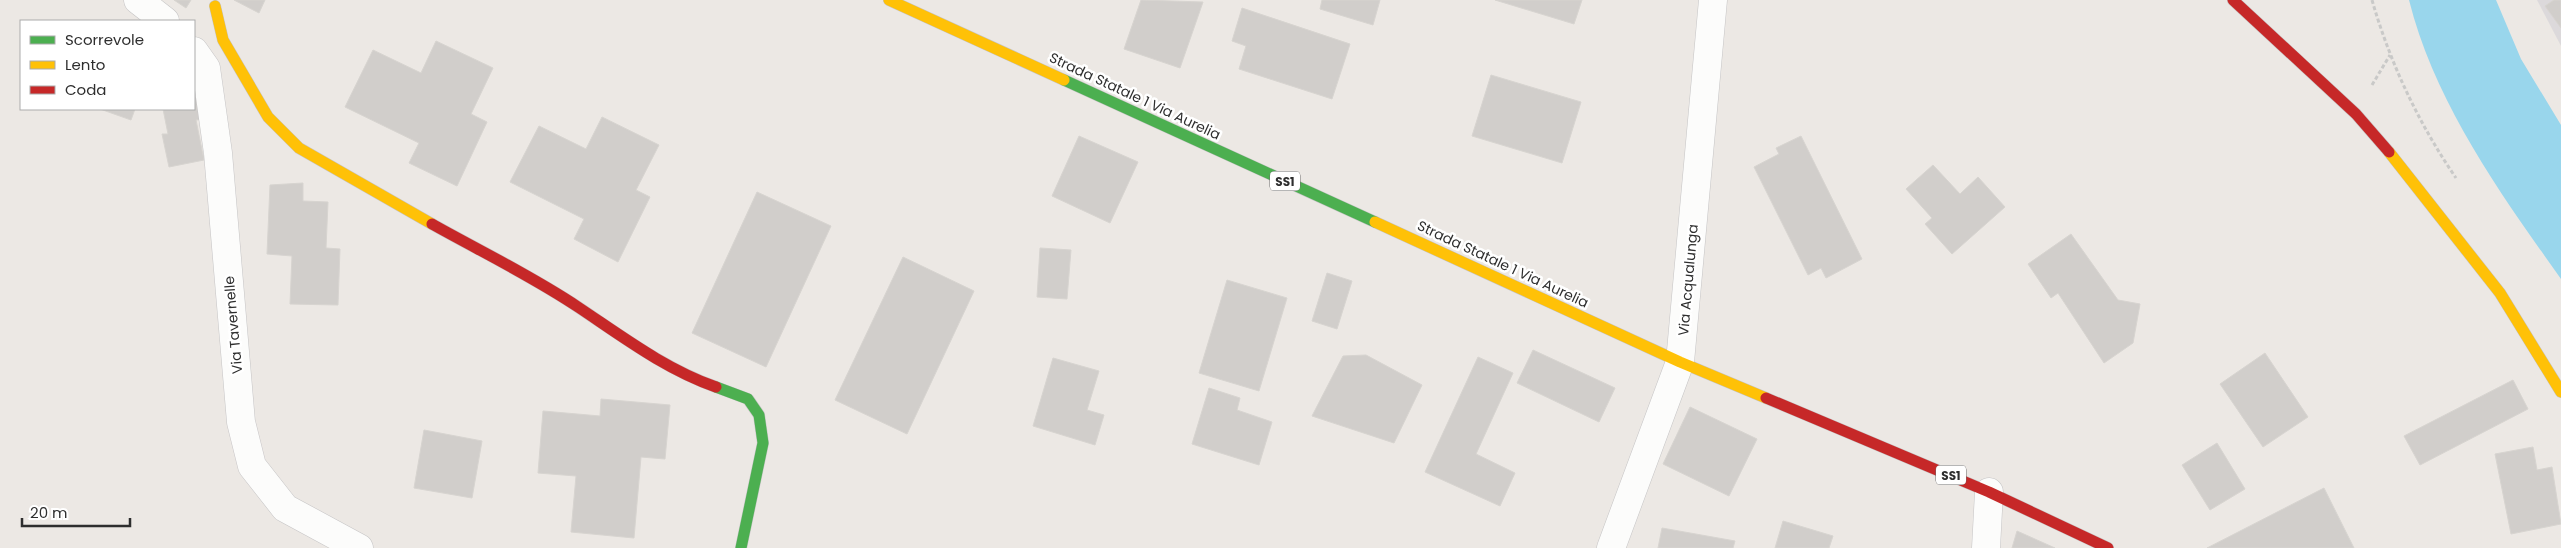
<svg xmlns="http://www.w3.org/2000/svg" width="2561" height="548" font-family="Poppins,sans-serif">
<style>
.industrial{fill:#dcd9db}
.water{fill:#99d6ec}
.building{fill:#d1cecb;stroke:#d7d4d0}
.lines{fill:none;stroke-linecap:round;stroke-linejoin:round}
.street-casing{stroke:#c5c4c5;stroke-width:29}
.fast-casing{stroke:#c5c4c5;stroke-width:12}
.slow-casing{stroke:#c5c4c5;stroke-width:12}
.jam-casing{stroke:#c5c4c5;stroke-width:12}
.path{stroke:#c9c9c8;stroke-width:3;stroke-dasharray:4 2.5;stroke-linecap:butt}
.street{stroke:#fcfcfb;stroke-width:28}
.fast{stroke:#4caf50;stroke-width:11}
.slow{stroke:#ffc107;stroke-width:11}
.jam{stroke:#c62828;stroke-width:11}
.labels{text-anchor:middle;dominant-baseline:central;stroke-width:5;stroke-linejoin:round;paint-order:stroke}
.shield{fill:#fff;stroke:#6d6d6d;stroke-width:1}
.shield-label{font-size:12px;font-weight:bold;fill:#2e2e2e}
.street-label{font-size:14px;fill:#2e2e2e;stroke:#fff}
</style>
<rect width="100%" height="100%" fill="#ece8e4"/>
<polygon class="industrial" points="2537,0 2561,0 2561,46"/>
<path class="water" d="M2409,0H2496L2521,59L2561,125V279C2500,193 2435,103 2409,0Z"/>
<g class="building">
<polygon points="174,0 191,0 186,8"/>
<polygon points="234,0 265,0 259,13"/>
<polygon points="1141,0 1203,2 1180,68 1124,49"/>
<polygon points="1322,0 1380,0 1373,25 1320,9"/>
<polygon points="1495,0 1582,0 1574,24"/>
<polygon points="2554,0 2561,0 2561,28 2545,6"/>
<polygon points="1242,8 1350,44 1332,99 1239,69 1246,46 1232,41"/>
<polygon points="436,41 493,68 471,114 487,122 457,186 409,163 419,143 345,107 373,50 421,73"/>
<polygon points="1491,75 1581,102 1562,163 1472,136"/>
<polygon points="200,97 204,119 196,120 204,160 169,167 162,134 168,134 163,109 194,109 194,98"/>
<polygon points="100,109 135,109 131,120"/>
<polygon points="602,117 659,145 636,190 650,197 618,262 574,239 584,219 510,182 539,126 586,149"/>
<polygon points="1079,136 1138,162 1110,223 1052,196"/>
<polygon points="1801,136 1862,259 1826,278 1821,268 1808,275 1754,167 1779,154 1776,148"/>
<polygon points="1933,165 1960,194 1978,177 2005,207 1952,254 1925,224 1932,218 1906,189"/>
<polygon points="303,183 303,201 328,202 326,248 340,249 338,305 290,304 292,256 267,254 270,185"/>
<polygon points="757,192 831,226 766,367 692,333"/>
<polygon points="2071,234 2118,300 2140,304 2133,343 2104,363 2058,293 2051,298 2028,264"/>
<polygon points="1040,248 1071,250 1067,299 1037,297"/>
<polygon points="903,257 974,291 907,434 835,400"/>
<polygon points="1327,273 1352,281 1337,329 1312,321"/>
<polygon points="1227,280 1287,298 1259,391 1199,373"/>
<polygon points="1533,350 1615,388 1599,422 1517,383"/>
<polygon points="2265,353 2308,417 2263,447 2220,384"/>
<polygon points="1366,355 1422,385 1394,443 1312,416 1343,356"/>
<polygon points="1478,357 1513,373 1476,454 1515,473 1500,506 1425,472"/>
<polygon points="1053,358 1099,371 1087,410 1104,415 1095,445 1033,426"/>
<polygon points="2513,380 2528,409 2420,465 2404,436"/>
<polygon points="1209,388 1240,398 1237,410 1272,422 1259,465 1192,444"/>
<polygon points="601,399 670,405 665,459 641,457 634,538 571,532 576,476 538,473 543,411 600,416"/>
<polygon points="1690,407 1757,439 1729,496 1663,464"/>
<polygon points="424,430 482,441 472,498 414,488"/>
<polygon points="2217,443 2245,489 2210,510 2182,465"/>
<polygon points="2533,447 2537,470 2552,467 2561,524 2511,534 2495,454"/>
<polygon points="2324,488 2354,548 2207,548"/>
<polygon points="1783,521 1833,536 1829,548 1775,548"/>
<polygon points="1662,528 1735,541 1733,548 1658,548"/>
<polygon points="2017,531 2055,548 2012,548"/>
</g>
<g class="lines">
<g class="street-casing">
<g id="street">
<polyline points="138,0 165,21"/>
<polyline points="194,51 206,68 218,153 241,422 252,466 285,508 359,548"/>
<polyline points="1611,548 1680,362 1713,0"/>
<polyline points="1986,548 1989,492"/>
</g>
</g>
<g class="fast-casing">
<g id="fast">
<polyline points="1064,80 1375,222"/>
<polyline points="716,387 748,399 759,415 763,443 741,548"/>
</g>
</g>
<g class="slow-casing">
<g id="slow">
<polyline points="889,0 1064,80"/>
<polyline points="215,6 223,40 268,117 299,148 432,224"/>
<polyline points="2389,152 2500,293 2561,392"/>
<polyline points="1375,222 1680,362 1766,398"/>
</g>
</g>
<g class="jam-casing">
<g id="jam">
<polyline points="2233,0 2356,114 2389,152"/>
<path d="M432,224C480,251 532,276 578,307C623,337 665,369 716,387"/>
<polyline points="1766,398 1989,492 2108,548"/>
</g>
</g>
<g class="path">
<path d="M2372,0C2390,63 2419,124 2456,178"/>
<polyline points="2372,85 2390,55"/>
</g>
<use href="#street" class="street"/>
<use href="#fast" class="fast"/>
<use href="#slow" class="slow"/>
<use href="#jam" class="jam"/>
</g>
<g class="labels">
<g class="shield">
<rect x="1270" y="171.5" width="30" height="19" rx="4"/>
<rect x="1936" y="465.5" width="30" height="19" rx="4"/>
</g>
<g class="shield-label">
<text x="1285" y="181">SS1</text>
<text x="1951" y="475">SS1</text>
</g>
<g class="street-label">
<text transform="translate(1135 96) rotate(25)">Strada Statale 1 Via Aurelia</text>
<text transform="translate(1503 264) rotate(25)">Strada Statale 1 Via Aurelia</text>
<text transform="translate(1688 280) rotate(-85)">Via Acqualunga</text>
<text transform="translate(233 325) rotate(-95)">Via Tavernelle</text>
</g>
</g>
<rect x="20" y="20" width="175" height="90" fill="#ffffff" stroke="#ababab"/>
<rect x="30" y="36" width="25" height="8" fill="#4caf50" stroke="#ababab"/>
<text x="65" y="45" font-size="15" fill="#2e2e2e">Scorrevole</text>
<rect x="30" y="61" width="25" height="8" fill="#ffc107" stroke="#ababab"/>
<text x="65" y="70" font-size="15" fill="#2e2e2e">Lento</text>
<rect x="30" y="86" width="25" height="8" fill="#c62828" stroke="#ababab"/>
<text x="65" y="95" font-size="15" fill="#2e2e2e">Coda</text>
<path d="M22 518v8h108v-8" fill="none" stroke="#2e2e2e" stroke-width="2.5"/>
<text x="30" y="518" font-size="15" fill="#2e2e2e" stroke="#ffffff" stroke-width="4" paint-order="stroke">20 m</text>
</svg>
